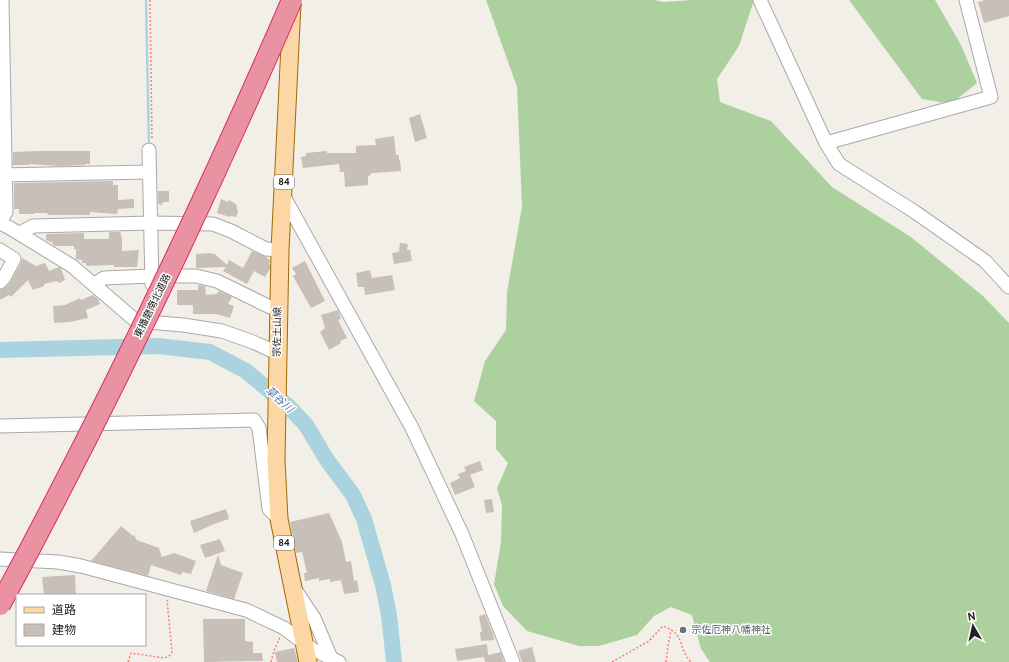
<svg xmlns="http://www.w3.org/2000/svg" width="1009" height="662" font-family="Overpass,'Noto Sans JP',sans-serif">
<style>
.forest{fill:#add19e}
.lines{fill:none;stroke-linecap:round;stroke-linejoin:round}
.stream{stroke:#aad3df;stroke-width:2.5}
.river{stroke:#aad3df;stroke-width:16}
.building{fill:#c7bfb8}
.minor-casing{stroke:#a9a9a9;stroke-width:15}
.major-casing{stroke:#a06b00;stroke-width:19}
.path{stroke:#fa8072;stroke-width:1.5;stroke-dasharray:2 2;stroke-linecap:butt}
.minor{stroke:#fff;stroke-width:13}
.major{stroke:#fcd6a4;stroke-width:17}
.highway-bridge-casing{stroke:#dc2a67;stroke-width:22;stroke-linecap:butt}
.highway-bridge{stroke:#e892a2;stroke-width:20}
.worship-dot{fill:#6b7280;stroke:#fff;stroke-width:1.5}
.labels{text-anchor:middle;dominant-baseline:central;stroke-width:3;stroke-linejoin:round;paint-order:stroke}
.shield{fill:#fff;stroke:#646464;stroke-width:1}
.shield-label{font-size:9px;font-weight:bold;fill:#222}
.street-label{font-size:10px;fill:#222;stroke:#fff}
.worship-label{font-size:10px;fill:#5b616d;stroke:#fff;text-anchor:start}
.water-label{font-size:11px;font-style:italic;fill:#4a7aab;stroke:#fff}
</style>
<rect width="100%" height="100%" fill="#f2efe9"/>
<g class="forest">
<polygon points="486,0 654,0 664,2 692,0 754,0 739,46 717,79 720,102 771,121 832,187 911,237 983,296 1009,323 1009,662 710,662 701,649 692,615 671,607 654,616 637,635 599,646 579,646 527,631 503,606 494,584 501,542 502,505 497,488 508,463 496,449 496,421 474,401 485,361 506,330 507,292 522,207 517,87"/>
<polygon points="849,0 935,0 961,45 977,83 951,104 922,99"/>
</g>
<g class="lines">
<polyline class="stream" points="146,0 149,145"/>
<polyline class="river" points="0,350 158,346 210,352 246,371 289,407 306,425 327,460 353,495 364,519 383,585 389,615 394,662"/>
</g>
<g class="building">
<polygon points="985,0 1009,0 1009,16 984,23 978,2"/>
<polygon points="420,114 427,138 415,142 409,118"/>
<polygon points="394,136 396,155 399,155 399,160 400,160 401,171 372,173 368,177 368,185 345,187 344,172 340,172 339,164 303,168 301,157 306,156 306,153 327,151 327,153 356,153 356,146 376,145 375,139"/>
<polygon points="36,151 90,151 90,164 85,164 85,165 60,166 29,164 29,165 13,165 13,152"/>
<polygon points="113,181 113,185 118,185 118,200 134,199 134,208 118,209 117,214 90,212 90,215 48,215 47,213 34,213 34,214 19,214 19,209 14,209 14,183"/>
<polygon points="158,191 169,191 169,202 163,202 162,205 158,204"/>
<polygon points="221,199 228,202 229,200 236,204 238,212 236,217 231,216 230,217 217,213"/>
<polygon points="109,232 120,232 122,238 122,251 139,250 137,267 114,267 114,265 86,266 86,263 82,263 82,260 76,259 76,249 74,249 74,246 55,246 53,245 53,243 46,240 46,234 84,233 84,239 109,239"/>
<polygon points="400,243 408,244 407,250 410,250 412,261 394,264 392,253 399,252"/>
<polygon points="252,251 267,257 267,258 270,260 269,264 270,264 270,269 265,277 254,271 247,284 223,271 226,267 196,268 196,254 211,253 212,254 215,254 227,265 229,260 243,268"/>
<polygon points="22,258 36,266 45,263 49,271 59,267 61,268 65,280 59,283 57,281 44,284 44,286 33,290 28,280 11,297 9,295 0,300 0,290 6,287 11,281 21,263"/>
<polygon points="305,261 325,301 311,308 293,276 296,274 292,268"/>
<polygon points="370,270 372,278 392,275 395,290 365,295 364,287 358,287 356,273"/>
<polygon points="198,285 205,286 206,295 217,294 219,291 232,297 228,304 234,306 230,318 216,314 193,314 193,305 177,305 177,290 198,290"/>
<polygon points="93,295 98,299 100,304 86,310 88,318 70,322 54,323 53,306 65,305 80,298 81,300"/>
<polygon points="338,310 341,319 338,320 347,338 340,341 341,343 329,350 320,332 325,328 321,315"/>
<polygon points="480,461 483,470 470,475 475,487 455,495 450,483 460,478 458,474 466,471 464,467"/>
<polygon points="492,499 494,512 486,513 484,500"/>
<polygon points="226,509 229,519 214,524 194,533 190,521"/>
<polygon points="329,513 342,542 346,562 351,561 354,581 357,580 359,592 344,594 341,580 330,582 330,579 319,581 319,578 305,581 304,573 307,573 302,552 296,553 290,522"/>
<polygon points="121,526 133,536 134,535 137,540 159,548 162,557 174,553 196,561 191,574 182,572 181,575 151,565 148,576 91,561"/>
<polygon points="220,539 225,551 205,558 200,545"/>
<polygon points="218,555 221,565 243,573 234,599 206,591"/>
<polygon points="75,575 76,595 44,595 42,577"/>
<polygon points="485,614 493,634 494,640 481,641 480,632 482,632 479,616"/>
<polygon points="203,619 245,619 245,641 253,642 253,653 262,653 263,661 204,662"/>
<polygon points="487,644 488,655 501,652 504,662 485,662 484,657 457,661 455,649"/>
<polygon points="532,647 536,662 522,662 518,651"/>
<polygon points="294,648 298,662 277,662 275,652"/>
</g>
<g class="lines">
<g class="minor-casing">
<g id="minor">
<polyline points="760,0 826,143 839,164 915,212 985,261 1009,287"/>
<polyline points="826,143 991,97 966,0"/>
<polyline points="149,150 152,284"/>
<polyline points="0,175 149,172"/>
<polyline points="283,195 412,428 462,534 513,662"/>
<polyline points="0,222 6,212 2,0"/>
<polyline points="0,223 10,228 72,266 136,321 183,325 222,331 253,342 277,353"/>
<polyline points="20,233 33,226 151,223 213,224 231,231 266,249 280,250"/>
<polyline points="0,250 14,259 5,276 0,282"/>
<polyline points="94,284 104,278 152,276 196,276 217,281 268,306 278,310"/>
<polyline points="0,426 254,420 259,428 269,509 279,519"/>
<polyline points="0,559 58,562 81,566 246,610 284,628 312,649 339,662"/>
<polyline points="296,591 314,618 331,658"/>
</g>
</g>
<g class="major-casing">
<polyline id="major" points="292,4 280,250 276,460 279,519 308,662"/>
</g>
<g class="path">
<polyline points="150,0 152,140"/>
<polyline points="128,662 131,653 164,658 169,656 172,652 167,600"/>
<polyline points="271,662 274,651 280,637"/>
<path d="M612,662L649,641L663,626C686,634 677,647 691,662"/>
<polyline points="666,662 668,646 671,630"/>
</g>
<use href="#minor" class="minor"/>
<use href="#major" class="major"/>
<g class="highway-bridge-casing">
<path id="highway-bridge" d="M0,605C106,408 203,206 292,0"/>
</g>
<use href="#highway-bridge" class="highway-bridge"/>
</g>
<circle class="worship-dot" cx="683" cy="630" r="4"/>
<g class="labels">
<g class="shield">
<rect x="274" y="175" width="20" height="14" rx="3"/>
<rect x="274" y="536" width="20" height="14" rx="3"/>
</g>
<g class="shield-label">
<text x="284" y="182">84</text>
<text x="284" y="543">84</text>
</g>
<g class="street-label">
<text transform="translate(153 306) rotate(-64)">東播磨南北道路</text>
<text transform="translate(278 332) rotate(-89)">宗佐土山線</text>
</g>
<g class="worship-label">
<text x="691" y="630">宗佐厄神八幡神社</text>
</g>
<g class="water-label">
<text transform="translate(279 400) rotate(42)">草谷川</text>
</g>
</g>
<rect x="16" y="594" width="130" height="52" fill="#ffffff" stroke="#a7a7a7"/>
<rect x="24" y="607" width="20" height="6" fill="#fcd6a4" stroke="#a7a7a7"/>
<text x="52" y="614" font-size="12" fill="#222222">道路</text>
<rect x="24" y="624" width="20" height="12" fill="#c7bfb8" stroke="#a7a7a7"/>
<text x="52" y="634" font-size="12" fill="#222222">建物</text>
<g transform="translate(973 626) rotate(351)" stroke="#ffffff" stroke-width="3" paint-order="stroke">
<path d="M0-3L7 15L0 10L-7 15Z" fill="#222222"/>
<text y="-6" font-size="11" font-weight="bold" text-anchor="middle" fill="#222222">N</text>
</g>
</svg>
